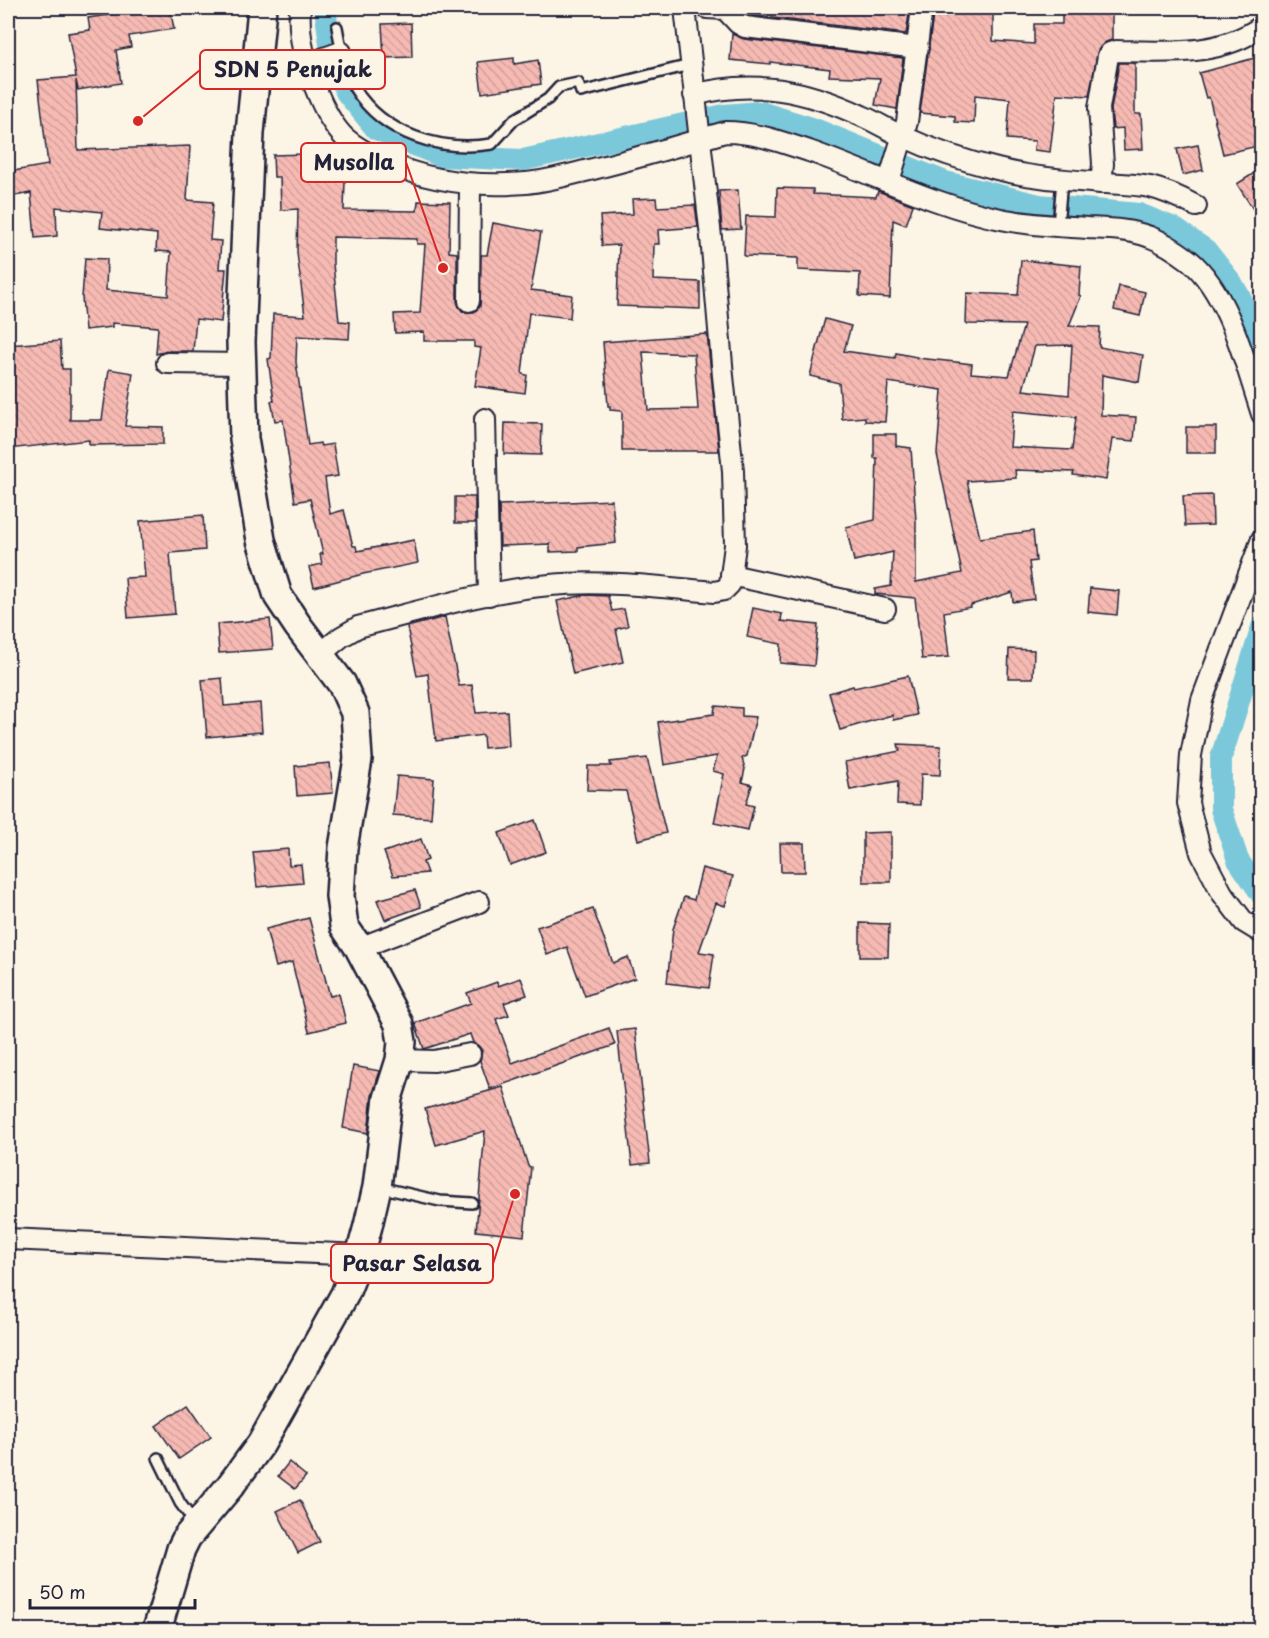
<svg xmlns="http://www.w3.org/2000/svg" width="1269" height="1638" font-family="'Playpen Sans',sans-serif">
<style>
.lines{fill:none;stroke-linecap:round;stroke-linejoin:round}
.canal{stroke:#7cc8db;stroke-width:22}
.building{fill:url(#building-back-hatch);stroke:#22223b;stroke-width:1.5;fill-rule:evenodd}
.lane-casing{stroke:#22223b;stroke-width:14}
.street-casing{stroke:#22223b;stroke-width:24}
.secondary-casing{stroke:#22223b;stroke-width:32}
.lane{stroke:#fcf5e5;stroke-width:9}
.street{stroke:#fcf5e5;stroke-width:20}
.secondary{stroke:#fcf5e5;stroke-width:27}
.leader{fill:none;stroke:#d62828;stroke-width:2}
.callout-dot{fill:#d62828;stroke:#fcf5e5;stroke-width:2}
.callout{fill:#fcf5e5;stroke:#d62828;stroke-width:2}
.callout-label{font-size:21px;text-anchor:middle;font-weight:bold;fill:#22223b}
</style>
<defs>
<pattern id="building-back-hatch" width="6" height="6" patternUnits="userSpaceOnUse" patternTransform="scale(1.5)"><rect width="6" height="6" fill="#f6bab3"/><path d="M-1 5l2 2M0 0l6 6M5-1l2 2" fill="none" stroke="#d3a09b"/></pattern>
</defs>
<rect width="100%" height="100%" fill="#fcf5e5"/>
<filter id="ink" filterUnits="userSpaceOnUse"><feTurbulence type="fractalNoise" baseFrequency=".0167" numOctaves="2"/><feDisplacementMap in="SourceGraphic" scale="12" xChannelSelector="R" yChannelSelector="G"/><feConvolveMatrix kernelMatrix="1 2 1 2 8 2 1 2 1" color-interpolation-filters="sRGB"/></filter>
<g filter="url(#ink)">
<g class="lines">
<g class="canal">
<polyline points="325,8 331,51 346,92 376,129 441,156 523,160 724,115 760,112 812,128 945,182 1039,205 1139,214 1174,228 1206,250 1232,283 1251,317 1262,348"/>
<polyline points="1262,627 1221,758 1221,809 1238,860 1262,895"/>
</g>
</g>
<g class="building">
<polygon points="142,8 170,8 174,29 129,36 131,47 116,50 121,83 78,90 76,80 78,150 190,146 187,200 213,202 210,240 221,241 219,269 226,269 221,322 196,319 193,351 167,351 156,354 158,327 112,323 112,327 85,330 82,298 85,258 107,259 106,290 168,296 171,252 156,251 157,234 100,228 102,212 56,207 57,236 35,238 31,193 8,197 8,172 48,165 38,80 76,77 68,33 90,30 88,18 143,10"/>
<polygon points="740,8 910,8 906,34 749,15"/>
<polygon points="934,8 993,8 993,41 1034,44 1034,24 1062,24 1062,12 1112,13 1112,40 1106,42 1098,50 1089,96 1057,94 1050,152 1034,150 1035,141 1007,139 1010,99 975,95 974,123 955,122 955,116 920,113"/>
<polygon points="411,23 412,57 384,58 382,24"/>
<polygon points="732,34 744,39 903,58 897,109 875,105 880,78 829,76 830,69 770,62 770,64 730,60"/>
<polygon points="1262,56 1262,145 1223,154 1209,97 1206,98 1199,73"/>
<polygon points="514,58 514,64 538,60 541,84 482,93 478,62"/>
<polygon points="1119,63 1135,63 1135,114 1141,114 1143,149 1124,150 1123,128 1113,129 1111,109"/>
<polygon points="1198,145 1203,170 1183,175 1177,149"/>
<polygon points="306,154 307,180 345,181 344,210 417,211 418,201 450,202 449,252 457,253 457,301 459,307 463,312 474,312 480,307 481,255 487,255 493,223 541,232 531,290 572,295 570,318 529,313 522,374 527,375 525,393 475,386 481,348 474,347 474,341 424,341 424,332 395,333 394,314 420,313 425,244 417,244 417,239 333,237 333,264 339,321 350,322 349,339 297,336 296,362 308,445 320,443 321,446 333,444 338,476 325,478 330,514 344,510 353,546 356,546 357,551 414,540 418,563 363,574 314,587 309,567 322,564 320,554 323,554 310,499 295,502 283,420 275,421 271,401 274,401 268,359 271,358 273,314 305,316 297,253 298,209 281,210 280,177 274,177 273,155"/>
<polygon points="1262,168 1262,223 1237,184"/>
<polygon points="777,188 813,189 813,194 876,197 878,191 913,205 906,225 893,220 890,298 859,296 860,273 798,270 798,258 744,256 746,216 776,217"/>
<polygon points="738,190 741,229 722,230 719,191"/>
<polygon points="656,198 657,207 695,205 698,227 658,230 659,244 654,244 653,280 700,282 700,309 617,306 619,245 602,246 600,216 633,214 632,199"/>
<path d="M1021,260L1081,266L1079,295L1081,296L1069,326L1100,327L1099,347L1143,355L1139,382L1102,375L1101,415L1136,417L1134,441L1112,439L1106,480L1073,475L1074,472L1015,470L1016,478L967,481L980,538L1033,531L1036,561L1029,562L1034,599L1013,602L1012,592L971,605V607L944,612L949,657L922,659L915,598L875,594V589L891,586L893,552L854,561L846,527L875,520L877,458H874V434H896V446L911,448L916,521V582L962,573L937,454L942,390L888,382L885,422L865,421V417L842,419L839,383L810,376L817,348L825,319L851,326L844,351L895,358L896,353L917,357V358L956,362L972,364L971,373L1009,376L1024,325L966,324L967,293L1018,295ZM1072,345L1069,395L1023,390L1035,346ZM1013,411L1076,417L1072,450L1010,447Z"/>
<polygon points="1119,286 1145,292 1140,316 1114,310"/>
<path d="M707,334L719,451H622V411L610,410V406H608L603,342ZM643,352L694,354L698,409L648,410Z"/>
<polygon points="60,341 62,369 70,369 70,420 102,420 109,369 133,373 125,426 163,427 163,444 89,445 89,440 8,449 8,345"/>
<polygon points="505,423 542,424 541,455 504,454"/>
<rect x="1186" y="427" width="30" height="26"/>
<polygon points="1212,495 1213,525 1185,526 1183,496"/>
<rect x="455" y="497" width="20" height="26"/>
<polygon points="612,500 616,543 578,547 578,551 550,552 550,544 500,546 499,505"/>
<polygon points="203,515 205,550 170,553 175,614 128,618 125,578 145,577 140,521"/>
<polygon points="1090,588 1119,591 1117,615 1088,612"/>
<polygon points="585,595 608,596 612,611 624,609 628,626 616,629 623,662 573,674 557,601"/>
<polygon points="753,608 782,614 781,621 818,625 814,666 780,663 781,644 747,637"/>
<polygon points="445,617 459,686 472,685 476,713 507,711 509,746 484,748 483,735 436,741 428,674 417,676 407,627"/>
<polygon points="270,619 273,649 219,653 217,624"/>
<polygon points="1009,649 1034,650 1033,678 1008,678"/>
<polygon points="908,676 917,715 893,720 892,715 840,730 829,693 853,686 854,688"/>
<polygon points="222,678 224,706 260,703 262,732 207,737 202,680"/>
<polygon points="715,706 742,708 742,716 756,717 747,756 742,758 745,769 742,782 752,785 746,804 754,806 748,830 714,823 724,774 713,771 717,756 664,765 658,722 714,714"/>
<polygon points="898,744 941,746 940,775 921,774 920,805 897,804 898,781 850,790 845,762 900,751"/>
<polygon points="647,758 666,833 638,840 626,791 587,790 588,766 611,766 610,762"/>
<polygon points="330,763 333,793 297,796 295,766"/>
<polygon points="397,776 434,779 431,818 393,815"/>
<polygon points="535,820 546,852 510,865 499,833"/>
<polygon points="891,832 891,882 863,882 863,833"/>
<polygon points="421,839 428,860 423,862 427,873 393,876 384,852"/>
<polygon points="780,843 804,843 805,872 781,872"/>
<polygon points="288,849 289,865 301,864 303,883 257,887 253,852"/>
<polygon points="702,868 733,876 725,906 716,903 699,952 714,954 709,988 667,983 673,929 684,897 694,900"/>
<polygon points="415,890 421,907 385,920 377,900"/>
<polygon points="593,909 613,963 628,957 635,978 585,996 567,947 547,955 537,927"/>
<polygon points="309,918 330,996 339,994 346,1023 309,1032 292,962 276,967 266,929"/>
<polygon points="860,923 889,924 888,957 860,957"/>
<polygon points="521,978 527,995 504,1003 509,1015 496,1019 512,1063 609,1028 615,1045 490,1089 480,1061 482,1051 479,1046 473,1043 470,1034 424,1049 415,1023 471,1003 467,993 497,982 498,986"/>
<polygon points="635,1029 650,1163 632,1165 617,1031"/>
<polygon points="353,1066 380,1071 372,1096 368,1133 343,1128"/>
<polygon points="503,1087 528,1166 531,1167 524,1236 476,1231 485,1131 436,1145 425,1109"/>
<polygon points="188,1404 211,1437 179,1459 156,1426"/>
<polygon points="289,1462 306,1476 295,1489 278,1476"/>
<polygon points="300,1500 320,1542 298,1553 277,1511"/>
</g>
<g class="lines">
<g class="lane-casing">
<g id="lane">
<path d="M337,27C341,48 344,70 355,89C384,135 441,152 492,144L514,120L548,99L559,87L578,83L581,92L690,65"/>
<polyline points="1058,226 1062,180"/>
<polyline points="379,1187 440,1201 472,1203"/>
<polyline points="360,1261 457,1276"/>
<polyline points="158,1458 180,1503 195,1523"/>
</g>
</g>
<g class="street-casing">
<g id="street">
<path d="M300,8C298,36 304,61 315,87C322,105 331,124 345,138C356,148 370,155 384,161C429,182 477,187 526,183C549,181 572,174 593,169C638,158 681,145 725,132C755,132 781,142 809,151C872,173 935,206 1001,219C1029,225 1059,226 1087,228C1108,229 1130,229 1150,237C1164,242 1177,251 1189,260C1229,293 1246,366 1262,414"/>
<polyline points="707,8 725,9 738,23 745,27 918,48"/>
<polyline points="305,65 341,52"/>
<path d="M694,95C754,79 806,90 862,116C876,122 888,130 902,136C932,150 965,161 997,169C1028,177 1060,180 1091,182C1111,184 1130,183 1150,187C1167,191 1181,198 1196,206"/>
<polyline points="889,181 907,122 922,8"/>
<path d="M1101,183L1103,164L1099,108L1108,56L1110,53L1116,51C1165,52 1220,57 1262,26"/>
<polyline points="469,301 470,184"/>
<polyline points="167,363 242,364"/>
<polyline points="485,419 489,595"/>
<polyline points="1262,539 1202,700 1191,755 1188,803 1201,853 1222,893 1244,922 1262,933"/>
<polyline points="731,575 885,609"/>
<path d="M320,654L341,637L358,627C421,611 485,591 550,585C604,580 659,587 714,592L724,590L730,584L735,545L733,471L723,376L711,237L685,8"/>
<polyline points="359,948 479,902"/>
<polyline points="400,1060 434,1061 470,1054"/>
<polyline points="8,1239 360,1255"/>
</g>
</g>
<g class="secondary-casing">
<polyline id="secondary" points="157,1630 181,1549 187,1537 230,1486 261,1444 345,1294 360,1255 368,1226 377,1187 388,1098 400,1060 402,1042 399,1024 359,948 344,926 340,896 343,848 358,759 355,713 342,684 298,626 278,596 261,540 244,439 241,342 250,133 262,8"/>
</g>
<use href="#lane" class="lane"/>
<use href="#street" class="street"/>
<use href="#secondary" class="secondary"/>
</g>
</g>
<path class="leader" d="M138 121L200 70M443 268L406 162M515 1194L493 1264"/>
<g class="callout-dot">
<circle cx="138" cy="121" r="6"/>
<circle cx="443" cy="268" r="6"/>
<circle cx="515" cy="1194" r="6"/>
</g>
<g class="callout">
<rect x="200" y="50" width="185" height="39" rx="6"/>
<rect x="301" y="143" width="105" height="39" rx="6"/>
<rect x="331" y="1244" width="162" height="39" rx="6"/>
</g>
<g class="callout-label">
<text x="293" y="77">SDN 5 Penujak</text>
<text x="354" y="170">Musolla</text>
<text x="412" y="1271">Pasar Selasa</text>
</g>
<rect width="1269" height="1638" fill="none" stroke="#fcf5e5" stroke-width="30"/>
<rect x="15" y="15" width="1239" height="1608" fill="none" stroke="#22223b" stroke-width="2" filter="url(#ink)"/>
<path d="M30 1599v9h165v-9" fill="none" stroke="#22223b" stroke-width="3"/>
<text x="39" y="1599" font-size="18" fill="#22223b" stroke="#fcf5e5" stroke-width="4.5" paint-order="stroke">50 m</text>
</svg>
